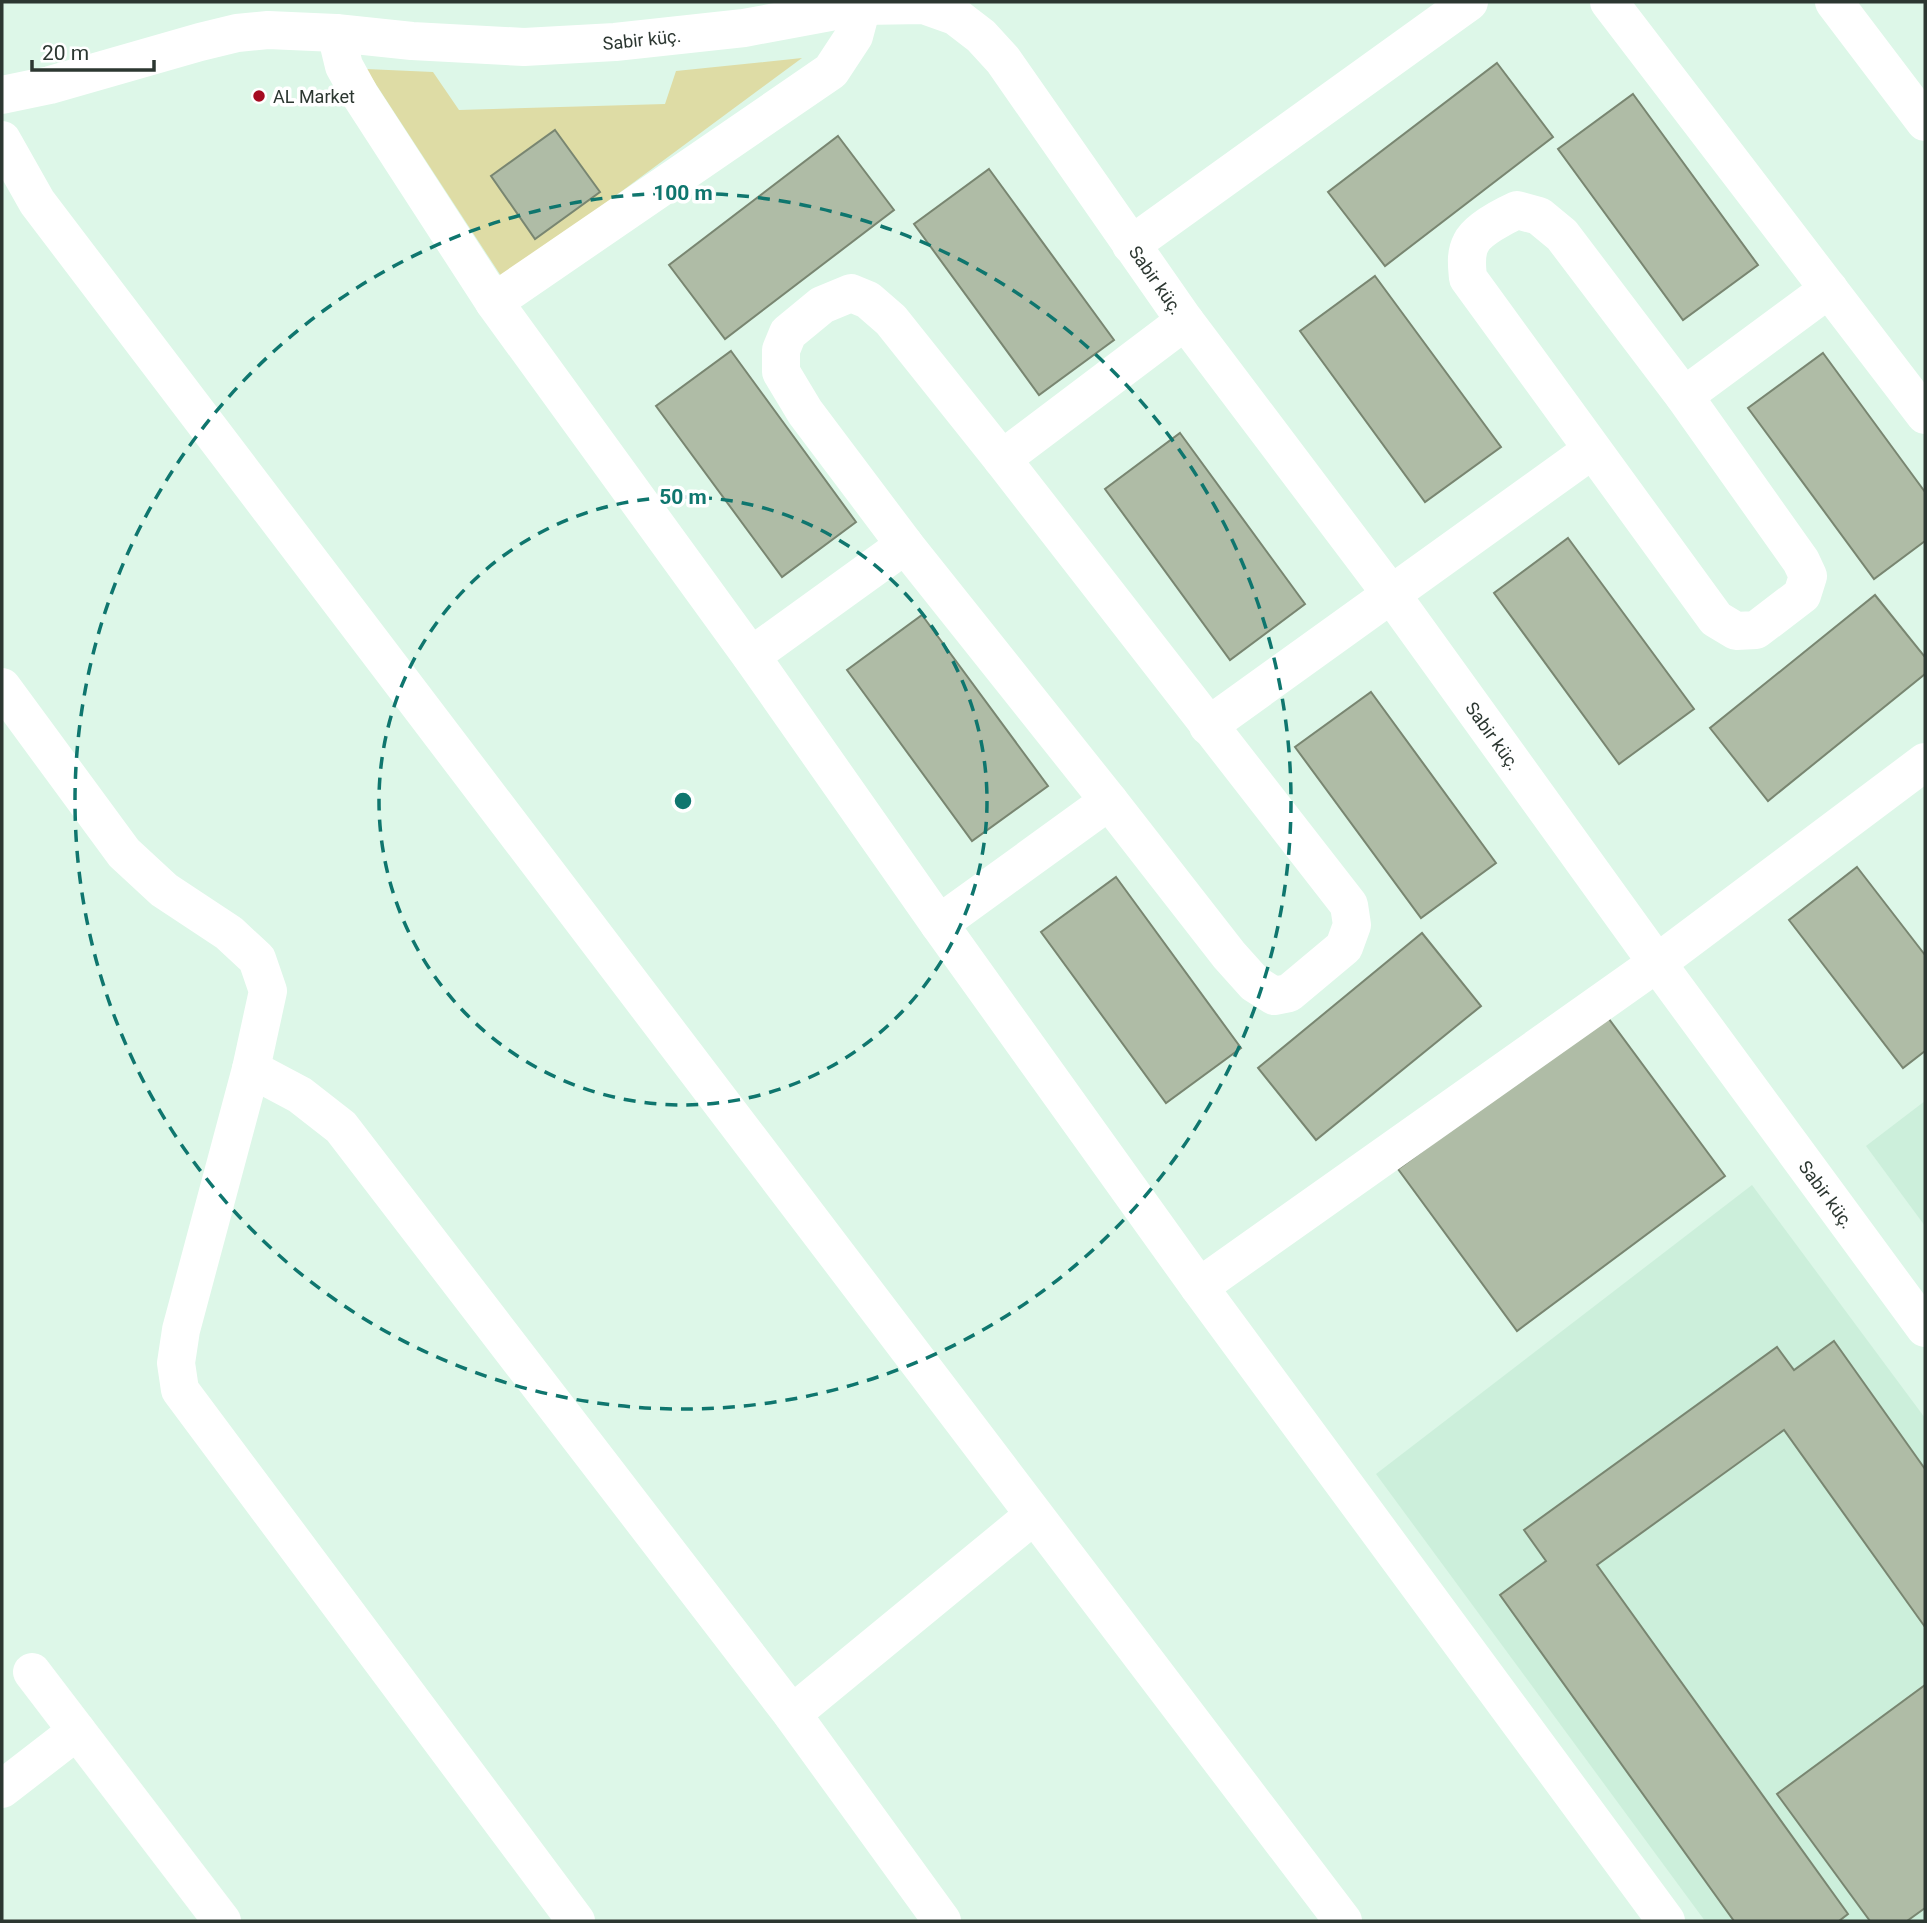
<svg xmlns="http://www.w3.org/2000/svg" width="1927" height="1923" font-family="Roboto,sans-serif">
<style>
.built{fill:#ccefdb}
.green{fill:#dedca5}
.building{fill:#afbca6;stroke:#798671;stroke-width:2}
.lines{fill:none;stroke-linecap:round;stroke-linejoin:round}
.minor{stroke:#fff;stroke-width:38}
.ring{fill:none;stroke:#0f766e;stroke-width:3.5;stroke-dasharray:12 9}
.poi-dot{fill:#a50b20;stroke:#fff;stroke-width:2.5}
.labels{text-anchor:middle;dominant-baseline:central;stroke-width:7;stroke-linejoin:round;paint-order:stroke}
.street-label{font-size:18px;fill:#2c3731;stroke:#fff}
.poi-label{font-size:18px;fill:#2c3731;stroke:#fff;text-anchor:start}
.centre{fill:#0f766e;stroke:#fff;stroke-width:3.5}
.ring-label{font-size:21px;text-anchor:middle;font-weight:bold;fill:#0f766e;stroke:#fff;stroke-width:7;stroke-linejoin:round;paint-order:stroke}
</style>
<rect width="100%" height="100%" fill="#ddf7e8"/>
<g class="built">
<polygon points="1925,1101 1925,1226 1866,1146"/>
<polygon points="1752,1185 1925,1418 1925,1921 1705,1921 1376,1474"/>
</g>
<polygon class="green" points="802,58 503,279 366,69 433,72 459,110 665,104 676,71"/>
<g class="building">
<polygon points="1497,63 1553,137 1385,266 1328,192"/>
<polygon points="1633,94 1758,265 1683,320 1558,149"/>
<polygon points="555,130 600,192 535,239 491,176"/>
<polygon points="838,136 894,210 725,339 669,265"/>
<polygon points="989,169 1114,340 1039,395 914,224"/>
<polygon points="1375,276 1501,447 1425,502 1300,331"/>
<polygon points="731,351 856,522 782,577 656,406"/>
<polygon points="1823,353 1925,492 1925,541 1874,579 1748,408"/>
<polygon points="1180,433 1305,604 1230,660 1105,489"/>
<polygon points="1568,538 1694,709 1619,764 1494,593"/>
<polygon points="1875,595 1925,657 1925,674 1768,801 1710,728"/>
<polygon points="922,615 1048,786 972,841 847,670"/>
<polygon points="1371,692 1496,863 1421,918 1295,747"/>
<polygon points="1857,867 1925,955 1925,1051 1903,1068 1789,920"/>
<polygon points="1116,877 1241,1048 1166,1103 1041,932"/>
<polygon points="1422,933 1481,1006 1316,1140 1258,1068"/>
<polygon points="1606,1015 1725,1176 1517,1331 1398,1169"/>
<polygon points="1834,1341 1925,1469 1925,1627 1784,1430 1597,1565 1848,1914 1839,1921 1734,1921 1500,1595 1546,1561 1524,1530 1777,1347 1794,1370"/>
<polygon points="1925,1685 1925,1908 1907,1921 1870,1921 1777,1794"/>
</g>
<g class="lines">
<g class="minor">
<polyline points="1609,2 1925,415"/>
<polyline points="1834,2 1925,122"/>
<polyline points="336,33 344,66 360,95 494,302 751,656 939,924 1199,1287 1666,1921"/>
<path id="s1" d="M2,95L50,85L200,42L237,33L268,30L336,33L412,41L524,47L615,42L744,28L862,6L924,5L955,16L981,36L1003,60L1185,321L1391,594L1657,963L1925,1328"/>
<polyline points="2,140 37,202 1343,1921"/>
<path d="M1517,210L1539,216L1562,235L1684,396L1801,561L1808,576L1802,595L1756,630L1736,631L1716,619L1468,278C1467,267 1465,254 1471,243C1477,230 1504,216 1517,210Z"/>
<polyline points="1131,245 1469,2"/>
<polygon points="851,293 868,300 891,320 1002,459 1349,905 1352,925 1344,947 1289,993 1274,996 1255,984 1229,955 1109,801 905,545 805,412 781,372 781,350 788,333 822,305"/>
<polyline points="494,302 831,71 854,36 862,6"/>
<polyline points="1684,396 1829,289"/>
<polyline points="1002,459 1185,321"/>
<polyline points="751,656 905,545"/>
<polyline points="2,687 124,853 164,890 229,933 257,959 268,991 251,1069 300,1095 341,1127 792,1714 942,1921"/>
<polyline points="1208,726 1592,450"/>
<polyline points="939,924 1109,801"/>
<polyline points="251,1069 181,1330 176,1363 180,1390 576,1921"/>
<polyline points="1199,1287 1657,963 1925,762"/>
<polyline points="32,1672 222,1921"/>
<polyline points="792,1714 1034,1515"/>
<polyline points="2,1789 77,1731"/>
</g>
</g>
<g class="ring">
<circle cx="683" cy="801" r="304"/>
<circle cx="683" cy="801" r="608"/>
</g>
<circle class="poi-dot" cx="259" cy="96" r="7"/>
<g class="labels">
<g class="street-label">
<text stroke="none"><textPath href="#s1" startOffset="649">Sabir küç.</textPath></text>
<text stroke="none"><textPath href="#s1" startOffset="1300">Sabir küç.</textPath></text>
<text stroke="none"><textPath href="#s1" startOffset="1867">Sabir küç.</textPath></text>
<text stroke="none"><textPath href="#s1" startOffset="2434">Sabir küç.</textPath></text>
</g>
<g class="poi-label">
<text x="273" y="96">AL Market</text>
</g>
</g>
<circle cx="683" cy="801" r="10" class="centre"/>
<g class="ring-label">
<text x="683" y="200">100 m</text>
<text x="683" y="504">50 m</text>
</g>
<rect width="1927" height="1923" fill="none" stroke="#2c3731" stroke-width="7"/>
<path d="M32 60v10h122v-10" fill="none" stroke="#2c3731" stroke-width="3.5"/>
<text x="42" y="60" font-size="21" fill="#2c3731" stroke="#ffffff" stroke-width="5" paint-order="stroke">20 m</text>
</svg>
